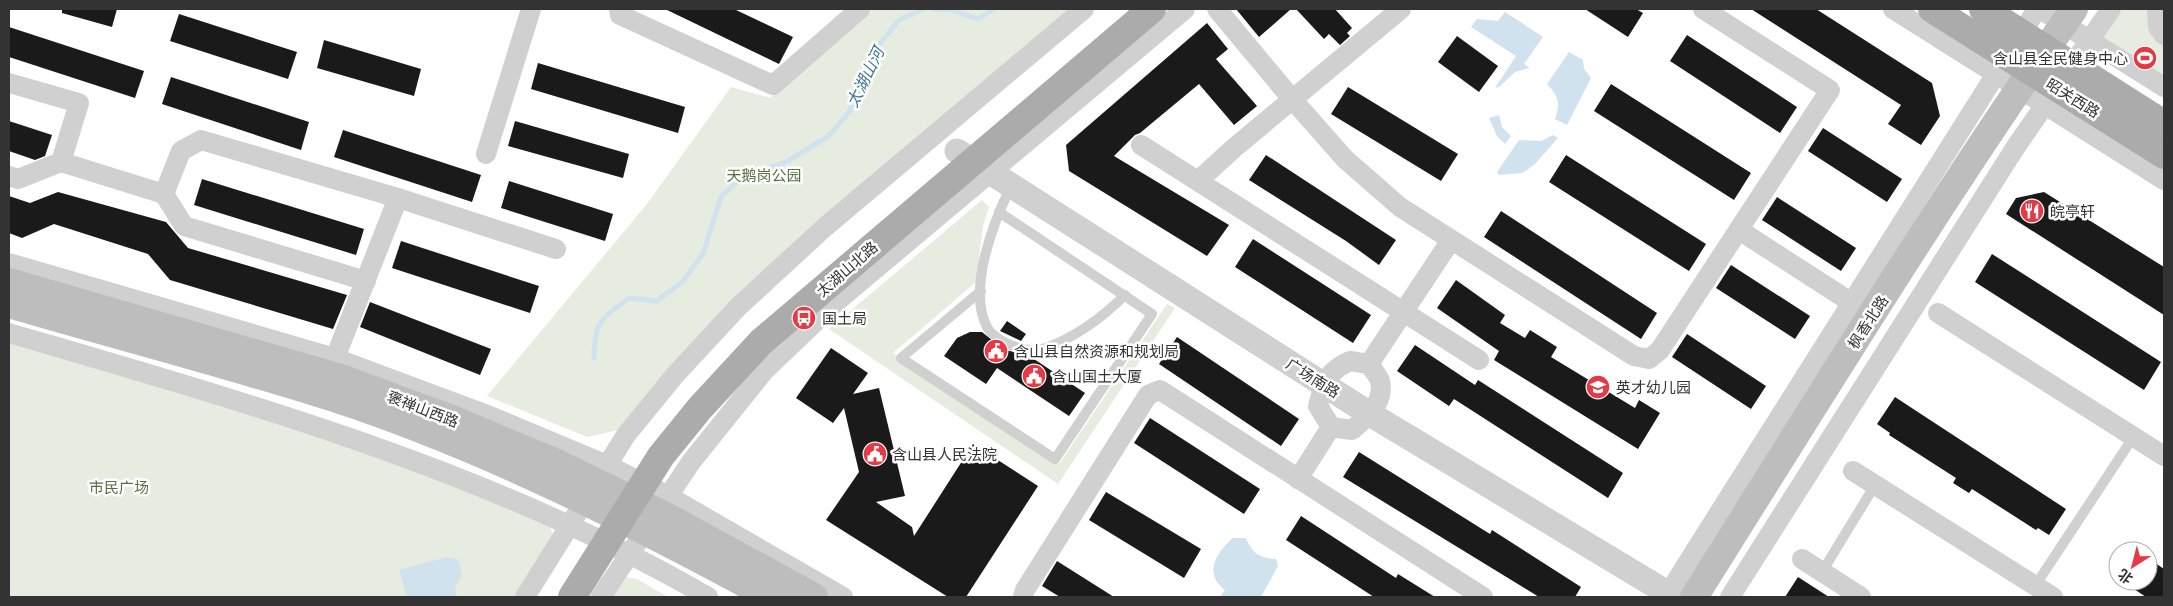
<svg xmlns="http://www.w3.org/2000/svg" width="2173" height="606" font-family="'Asap Condensed','Noto Sans SC',sans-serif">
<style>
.green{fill:#e6ecdf}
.water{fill:#cfe2ee}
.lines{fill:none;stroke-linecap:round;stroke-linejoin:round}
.stream{stroke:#cfe2ee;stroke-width:5}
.building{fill:#1a1a1a}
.service{stroke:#d0d0d0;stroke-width:10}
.minor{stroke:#d0d0d0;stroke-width:20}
.tertiary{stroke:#d0d0d0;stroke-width:25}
.secondary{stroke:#bdbdbd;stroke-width:28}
.primary{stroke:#ababab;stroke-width:28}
.labels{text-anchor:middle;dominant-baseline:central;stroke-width:5;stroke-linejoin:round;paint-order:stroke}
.poi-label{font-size:15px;fill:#333;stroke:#fff;text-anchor:start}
.street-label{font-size:15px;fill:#333;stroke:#fff}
.park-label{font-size:15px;fill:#56703f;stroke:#fff}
.water-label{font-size:16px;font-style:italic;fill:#3f7597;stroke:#fff}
</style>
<rect width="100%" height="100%" fill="#fff"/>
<g class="green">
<polygon points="871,9 1080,9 724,310 627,428 587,437 487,396 647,204 731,87 770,98"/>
<polygon points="2103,9 2164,9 2164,83 2085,33"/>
<polygon points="982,200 989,207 983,226 976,282 893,353 1060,463 1167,304 1175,308 1058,484 829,329"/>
<polygon points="9,339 360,445 550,525 556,545 523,597 9,597"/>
<polygon points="620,576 637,579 668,597 588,597 600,577"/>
</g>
<g class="water">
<polygon points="1505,12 1543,37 1524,64 1530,68 1515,72 1499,87 1495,88 1516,56 1471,27 1477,19 1498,21"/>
<path d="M1569,52L1583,60L1584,69L1591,78L1567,125L1555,119C1561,104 1558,95 1547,84Z"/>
<polygon points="1499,115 1502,127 1511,136 1505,144 1497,136 1489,118"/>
<polygon points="1553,135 1558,138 1534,165 1522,173 1499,175 1497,172 1519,140 1541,141"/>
<path d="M1233,538H1246C1252,553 1259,558 1276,559L1278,566L1261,597H1220L1225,590C1203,573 1216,553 1233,538Z"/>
<polygon points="447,557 458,559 462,576 455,587 457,597 407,597 399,570"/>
</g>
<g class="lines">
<g class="stream">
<polyline points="934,9 952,10 978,19 994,9"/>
<path d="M594,358C594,322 601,319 629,298L657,301L682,282L703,254L721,197L742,177L786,162L829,136L849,112L879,45L899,20L924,9"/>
</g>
</g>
<g class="building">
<polygon points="62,9 117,9 112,27 62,13"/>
<polygon points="665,9 734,9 793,37 779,64"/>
<polygon points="1236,9 1291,9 1259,37"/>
<polygon points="1296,9 1335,9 1352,28 1347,33 1350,36 1340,45 1329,34 1324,39"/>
<polygon points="1585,9 1636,9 1643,13 1628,37"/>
<polygon points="1751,9 1816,9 1932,83 1940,116 1921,145 1888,124 1901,105"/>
<polygon points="179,14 297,52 288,79 170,41"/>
<polygon points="1207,23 1228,49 1216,59 1257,106 1234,125 1199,84 1140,133 1135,135 1114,156 1229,225 1207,256 1069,171 1066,145"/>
<polygon points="9,27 144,71 135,98 9,57"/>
<polygon points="1687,35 1797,107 1780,133 1670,61"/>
<polygon points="1457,36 1498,66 1479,92 1438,62"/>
<polygon points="324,40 421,69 414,96 317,68"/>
<polygon points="538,63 685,107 678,133 531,89"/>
<polygon points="171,77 309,122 301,150 162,104"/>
<polygon points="1611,84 1751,173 1734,200 1594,111"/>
<polygon points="1348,87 1458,154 1441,181 1331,114"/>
<polygon points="9,121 52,135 45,156 35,160 9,151"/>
<polygon points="515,121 629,154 623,178 508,146"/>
<polygon points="1823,128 1902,179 1887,202 1808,151"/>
<polygon points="343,130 481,175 472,202 334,157"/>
<polygon points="1266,155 1396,240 1379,265 1346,241 1249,180"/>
<polygon points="1566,155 1706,244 1689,271 1549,182"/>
<polygon points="202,179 364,229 356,255 194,205"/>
<polygon points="509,181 613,214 605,241 501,208"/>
<polygon points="58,192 166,222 188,248 347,295 333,329 170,280 148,254 54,224 22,238 9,233 9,196 30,203"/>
<polygon points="2044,192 2164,267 2164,315 2006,214 2016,198"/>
<polygon points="1777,197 1856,248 1841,271 1762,220"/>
<polygon points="1501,211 1657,313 1641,339 1484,237"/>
<polygon points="1253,239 1371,315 1353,343 1235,267"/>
<polygon points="401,241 539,286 530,313 392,268"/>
<polygon points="1992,254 2161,362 2144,390 1975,282"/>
<polygon points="1731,265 1810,316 1795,339 1716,288"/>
<polygon points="1456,280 1505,315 1500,323 1525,338 1530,330 1557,347 1551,357 1635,408 1639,400 1660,413 1638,449 1494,360 1499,351 1437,308"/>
<polygon points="370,302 491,349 480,375 360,327"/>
<polygon points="1007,321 1026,334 1021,341 1000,331"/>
<polygon points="970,332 982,332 1003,349 1031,357 1085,393 1069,416 997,368 986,384 944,356 957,338"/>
<polygon points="1687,334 1766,386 1751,409 1672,357"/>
<polygon points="1177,337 1299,419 1281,446 1159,364"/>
<polygon points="1415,345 1475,385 1478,380 1623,473 1608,498 1454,399 1449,406 1397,371"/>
<polygon points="831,348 868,373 853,394 879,388 905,496 876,502 912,527 914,536 973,444 1038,486 966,597 948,597 826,520 859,472 844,408 833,423 796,398"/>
<polygon points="1895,397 2066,509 2049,535 2038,528 2036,530 1972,489 1969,493 1953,483 1956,478 1889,435 1890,433 1877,424"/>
<polygon points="1150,418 1260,489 1244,514 1134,443"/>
<polygon points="1359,452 1490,534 1492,530 1581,587 1575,597 1539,597 1343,477"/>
<polygon points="1106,492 1201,549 1184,578 1089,520"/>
<polygon points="1301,516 1396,578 1398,574 1435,597 1374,597 1286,540"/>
<polygon points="2148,558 2164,569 2164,597 2146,597 2122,581 2148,581"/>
<polygon points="1057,561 1114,597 1060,597 1042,586"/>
<polygon points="1798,577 1829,597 1785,597"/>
</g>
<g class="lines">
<g class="service">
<path d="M1011,186C994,221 966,291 988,329C992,334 1000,340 1006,343C1017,348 1030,352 1042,349C1072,340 1103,317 1125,295"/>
<polyline points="981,291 901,358 1055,459 1152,314 999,212"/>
<polyline points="1822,572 1875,485"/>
<polyline points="2035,586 2134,436"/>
</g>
<g class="minor">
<polyline points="619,9 620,15 773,85 860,9"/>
<polyline points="1217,9 1292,99 1345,159 1400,207 1634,356 1649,359 1660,350 1830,90 1703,9"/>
<polyline points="1893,9 2164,180"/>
<polyline points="2040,9 2164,87"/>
<polyline points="2157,9 2158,27 2164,35"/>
<polyline points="9,83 79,103 61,162 18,179 9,176"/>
<polyline points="1141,145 1479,360"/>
<polyline points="486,154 531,9"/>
<polyline points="61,162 164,194"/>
<polyline points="1199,180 1234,148 1401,9"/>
<polyline points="1739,230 1863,310"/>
<polyline points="9,263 335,358 485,414 607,465 668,496 843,597"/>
<polyline points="366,281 184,226 164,194 181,151 201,140 398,198 556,249"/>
<polyline points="1938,313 2164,456"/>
<path d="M9,333C248,403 492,471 708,597"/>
<polyline points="335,358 398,198"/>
<path d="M1350,361L1369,364C1372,369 1378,375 1380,381C1385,403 1366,418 1352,430L1331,427L1318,406C1324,383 1327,371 1350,361Z"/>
<polyline points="1369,364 1451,240"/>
<polyline points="1853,471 2053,597"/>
<polyline points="1298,479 1331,427"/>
<polyline points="1802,559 1861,597"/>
<polyline points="525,597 626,435 675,375 738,307 825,227 1084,9"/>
<polyline points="601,597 691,462 764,371 836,302 1185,9"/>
<polyline points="1023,597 1025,590 1148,395 1160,390 1483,597"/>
<polyline points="1666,597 2037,9"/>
<polyline points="1730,597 2015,148 2111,9"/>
</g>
<polyline class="tertiary" points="957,151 1370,414 1674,597"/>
<g class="secondary">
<polyline points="9,282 344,379 449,418 559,464 664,515 814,597"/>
<path d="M9,304C118,336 228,364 337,399C488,449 630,521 770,597"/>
<path d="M1694,597C1818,400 1940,200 2074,9"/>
</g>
<g class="primary">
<polyline points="1932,9 2164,155"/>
<polyline points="1983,9 2164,124"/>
<polyline points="572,597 661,456 700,408 761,342 1152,9"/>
</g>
</g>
<defs>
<g id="stadium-disc" transform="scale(1.25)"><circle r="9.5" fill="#e63946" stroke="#fff"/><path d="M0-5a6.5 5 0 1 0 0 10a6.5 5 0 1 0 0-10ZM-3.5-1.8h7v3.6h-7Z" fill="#fff"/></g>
<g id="restaurant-disc" transform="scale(1.25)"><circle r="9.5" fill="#e63946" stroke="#fff"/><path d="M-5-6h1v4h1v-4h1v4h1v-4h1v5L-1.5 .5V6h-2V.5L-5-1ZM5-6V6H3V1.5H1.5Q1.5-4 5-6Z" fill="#fff"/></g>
<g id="bus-disc" transform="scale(1.25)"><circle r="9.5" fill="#e63946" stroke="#fff"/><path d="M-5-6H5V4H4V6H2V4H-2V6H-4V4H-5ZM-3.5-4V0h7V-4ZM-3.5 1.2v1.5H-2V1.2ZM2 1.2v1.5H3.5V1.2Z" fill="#fff"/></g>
<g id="civic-disc" transform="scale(1.25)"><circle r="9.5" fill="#e63946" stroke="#fff"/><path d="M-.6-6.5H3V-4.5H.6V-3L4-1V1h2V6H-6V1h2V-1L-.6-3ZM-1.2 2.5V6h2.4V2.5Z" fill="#fff"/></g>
<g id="school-disc" transform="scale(1.25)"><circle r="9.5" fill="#e63946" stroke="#fff"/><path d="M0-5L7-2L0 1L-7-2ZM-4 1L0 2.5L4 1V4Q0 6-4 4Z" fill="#fff"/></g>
</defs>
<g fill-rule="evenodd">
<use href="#stadium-disc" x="2145" y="58"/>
<use href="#restaurant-disc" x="2032" y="211"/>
<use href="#bus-disc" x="804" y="318"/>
<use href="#civic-disc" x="996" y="351"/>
<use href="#civic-disc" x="1034" y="376"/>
<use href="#school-disc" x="1598" y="387"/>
<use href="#civic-disc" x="875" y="454"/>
</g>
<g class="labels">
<g class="poi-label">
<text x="2128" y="58" text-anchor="end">含山县全民健身中心</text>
<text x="2050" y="211">皖亭轩</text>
<text x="822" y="318">国土局</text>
<text x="1014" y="351">含山县自然资源和规划局</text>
<text x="1052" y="376">含山国土大厦</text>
<text x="1616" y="387">英才幼儿园</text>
<text x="892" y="454">含山县人民法院</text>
</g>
<g class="street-label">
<text transform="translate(2073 98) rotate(32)">昭关西路</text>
<text transform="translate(847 269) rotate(-41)">太湖山北路</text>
<text transform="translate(1868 322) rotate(-57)">枫香北路</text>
<text transform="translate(1313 378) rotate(32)">广场南路</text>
<text transform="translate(423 409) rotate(21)">褒禅山西路</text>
</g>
<g class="park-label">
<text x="764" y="175">天鹅岗公园</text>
<text x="119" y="487">市民广场</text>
</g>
<g class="water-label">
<text transform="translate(865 77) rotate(-64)">太湖山河</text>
</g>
</g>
<rect width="2173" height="606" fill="none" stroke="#333333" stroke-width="20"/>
<g transform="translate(2133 566) rotate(216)"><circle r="24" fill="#ffffff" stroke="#adadad"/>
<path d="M0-4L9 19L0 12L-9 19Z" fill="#e63946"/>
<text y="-8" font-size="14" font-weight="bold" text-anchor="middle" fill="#333333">北</text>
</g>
</svg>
